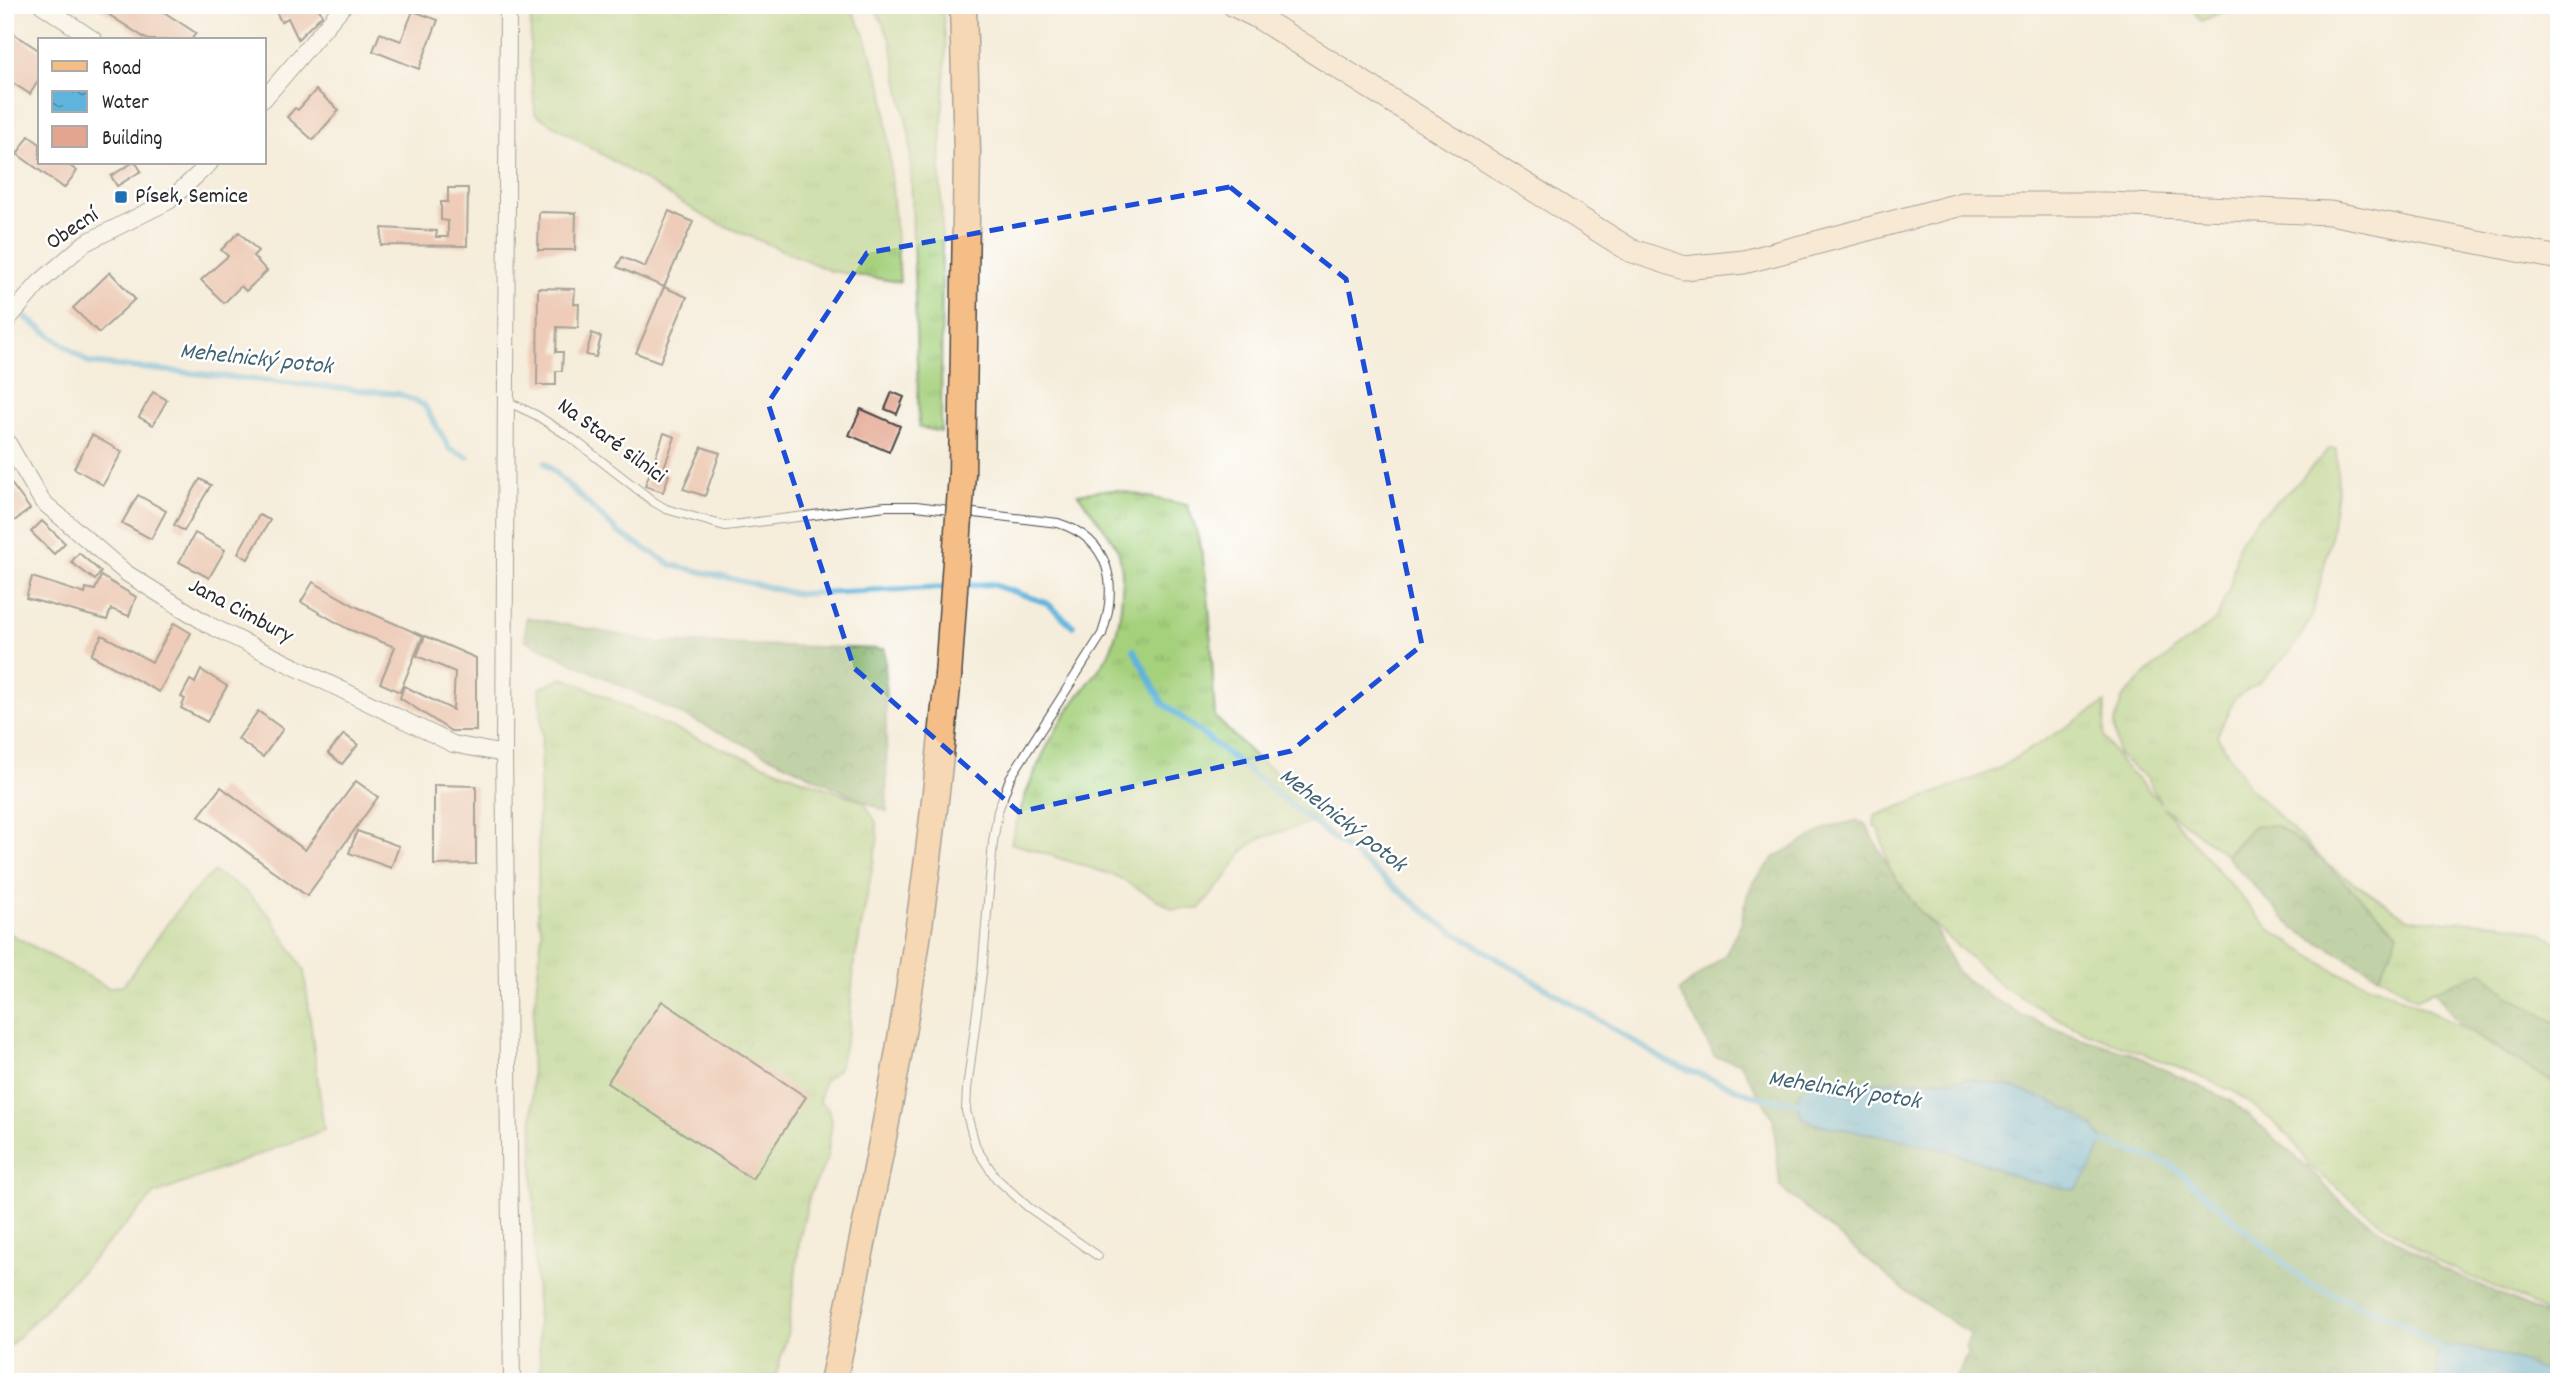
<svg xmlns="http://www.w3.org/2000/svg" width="2564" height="1387" font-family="Dekko,sans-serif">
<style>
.grass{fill:url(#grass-tufts);stroke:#687e54;stroke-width:2}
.forest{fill:url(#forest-crowns);stroke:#586e4c;stroke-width:2;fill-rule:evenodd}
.water{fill:url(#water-ripples);stroke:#457083;stroke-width:2}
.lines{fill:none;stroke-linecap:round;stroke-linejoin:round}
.stream{stroke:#5fb4db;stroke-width:6}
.building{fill:#e4a590}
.lane-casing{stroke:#494845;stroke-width:10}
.street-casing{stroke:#494845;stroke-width:18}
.secondary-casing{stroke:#494845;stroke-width:25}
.primary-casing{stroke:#494845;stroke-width:29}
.lane{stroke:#fff;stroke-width:8}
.street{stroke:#fff;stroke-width:16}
.secondary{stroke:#fbe5cf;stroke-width:23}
.primary{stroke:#f6be87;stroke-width:26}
.primary-bridge-casing{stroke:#494845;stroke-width:29;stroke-linecap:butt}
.primary-bridge{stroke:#f6be87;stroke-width:26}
.marked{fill:none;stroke:#1d4ed8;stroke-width:5;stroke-dasharray:14 9;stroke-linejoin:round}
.poi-dot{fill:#1f6fb2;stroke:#fff;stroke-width:2.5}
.labels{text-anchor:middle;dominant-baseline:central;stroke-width:5;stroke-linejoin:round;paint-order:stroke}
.poi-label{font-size:23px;fill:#2b2b2b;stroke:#fff;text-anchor:start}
.street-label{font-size:23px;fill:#2b2b2b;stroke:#fff}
.water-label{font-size:24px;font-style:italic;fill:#406271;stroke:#fff}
</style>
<defs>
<pattern id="grass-tufts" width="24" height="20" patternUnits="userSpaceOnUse" patternTransform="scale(1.75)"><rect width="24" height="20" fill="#a5d07c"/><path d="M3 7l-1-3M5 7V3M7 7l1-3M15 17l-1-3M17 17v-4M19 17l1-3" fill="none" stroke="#8eb36b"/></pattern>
<pattern id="forest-crowns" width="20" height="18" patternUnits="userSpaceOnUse" patternTransform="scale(1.75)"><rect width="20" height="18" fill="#84b26c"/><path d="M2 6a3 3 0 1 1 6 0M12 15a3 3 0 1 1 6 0" fill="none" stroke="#6c9159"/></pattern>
<pattern id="water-ripples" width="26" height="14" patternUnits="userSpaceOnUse" patternTransform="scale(1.75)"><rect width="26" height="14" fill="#5fb4db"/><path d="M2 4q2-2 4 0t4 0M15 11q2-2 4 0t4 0" fill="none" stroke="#4f93b2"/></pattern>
</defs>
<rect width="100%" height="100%" fill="#fff"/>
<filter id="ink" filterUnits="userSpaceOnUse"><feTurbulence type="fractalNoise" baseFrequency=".0143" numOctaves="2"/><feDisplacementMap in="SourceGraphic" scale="14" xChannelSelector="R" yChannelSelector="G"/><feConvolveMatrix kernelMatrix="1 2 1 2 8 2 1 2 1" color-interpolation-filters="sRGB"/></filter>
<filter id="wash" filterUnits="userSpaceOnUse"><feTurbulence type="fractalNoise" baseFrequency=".00686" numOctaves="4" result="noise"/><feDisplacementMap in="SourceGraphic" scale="28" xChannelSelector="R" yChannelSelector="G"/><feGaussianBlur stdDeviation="1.57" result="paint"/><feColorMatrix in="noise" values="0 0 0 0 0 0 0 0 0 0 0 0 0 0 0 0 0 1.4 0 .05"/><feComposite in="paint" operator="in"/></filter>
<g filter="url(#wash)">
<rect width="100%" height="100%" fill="#f5eddb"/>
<g class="grass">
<polygon points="531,5 849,5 864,33 884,92 900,282 831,271 709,219 535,114 530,59"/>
<polygon points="874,5 942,5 946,48 940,165 942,226 941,432 919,427 910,139 890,39"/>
<polygon points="2189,5 2239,5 2201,21"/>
<polygon points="2329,449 2336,449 2338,485 2329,546 2312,617 2292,650 2260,682 2235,698 2217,736 2249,787 2328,865 2409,919 2499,923 2540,932 2559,944 2559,1025 2508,995 2483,972 2434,990 2417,999 2378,975 2391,952 2397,932 2314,853 2279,827 2254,825 2226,855 2163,807 2269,929 2336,972 2384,990 2437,1014 2559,1086 2559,1321 2529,1302 2438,1262 2366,1212 2309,1165 2291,1138 2262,1112 2233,1091 2175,1066 2073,1027 2003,987 1920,912 1890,870 1879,829 1874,827 1875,816 1996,770 2105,703 2104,737 2120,762 2161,803 2146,778 2118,755 2114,725 2122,699 2142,678 2179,647 2216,620 2230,587 2239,542 2256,520 2297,483"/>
<path d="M1103,490H1116L1187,505C1214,568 1210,650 1215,717L1255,757L1334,815L1261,838L1244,850L1225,879L1199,909H1173L1116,876L1011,843C1021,801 1037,762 1059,725C1072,702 1091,682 1105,660C1121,635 1127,578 1118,551C1113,537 1088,508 1078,494Z"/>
<path d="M563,678C594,689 622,706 652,719C721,750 793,775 864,802L876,822L878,838L854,965L849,1029L838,1070L824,1080L819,1102L828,1108L832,1123L827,1160L810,1194L800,1236L788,1332L774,1382H541L535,1264L531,1041L542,931L538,918V821L542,735L540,688Z"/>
<path d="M214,872L244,890L272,918L304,970L324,1130L155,1194L5,1351V931L109,988L123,985C151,949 179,901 214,872Z"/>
</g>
<g class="forest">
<polygon points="526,617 656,642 885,649 887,812 525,640"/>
<path d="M1858,821L1866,824L1890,870L1920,912L1932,923L1957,972L1987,995L2022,1015L2071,1035L2130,1053L2231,1101L2301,1161L2346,1207L2441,1268L2559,1321V1380C2523,1361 2488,1349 2448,1346L2436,1362L2441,1382H1951L1959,1372L1968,1353L1965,1347L1971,1335L1904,1290L1780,1187L1773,1118L1740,1063L1715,1057L1679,991L1725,955L1741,923L1747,896L1752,884L1775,857L1831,826ZM1906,1081H1982L2026,1181L1966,1156L1904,1140L1814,1084Z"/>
<polygon points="2254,825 2278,826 2314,853 2397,932 2391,952 2378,975 2293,928 2226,856"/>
<polygon points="2483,972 2508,995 2559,1025 2559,1086 2459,1024 2434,990"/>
</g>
<g class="water">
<path d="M1906,1081C1931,1081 1957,1078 1982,1081C2016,1086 2089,1109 2104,1142L2089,1172L2075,1190L2026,1181L1966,1156L1904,1140L1816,1124L1802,1117L1797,1100L1801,1090L1814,1084Z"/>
<path d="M2448,1346C2477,1348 2539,1361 2559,1382H2441L2436,1362L2439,1349Z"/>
</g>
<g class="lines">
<g class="stream">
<polyline points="25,317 89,363 399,394 424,405 450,449 468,457"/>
<polyline points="545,463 619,533 672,565 797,594 948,587"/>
<polyline points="962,586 991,584 1047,603 1073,626"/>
<polyline points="1134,650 1162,702 1441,924 1666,1061 1760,1098 1804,1103"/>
<polyline points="2098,1144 2104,1142 2171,1165 2307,1283 2399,1321 2445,1352"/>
</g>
</g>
<g id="blocks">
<g class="building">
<polygon points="94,5 153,5 196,33 191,40 148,40"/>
<polygon points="273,5 317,5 322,15 298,39 288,18 281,22"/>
<polygon points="413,11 438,20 419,69 373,51 380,33 401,41"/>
<polygon points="5,28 40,51 40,78 30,94 5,78"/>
<polygon points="316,90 339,110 313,140 287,117 295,108 298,110"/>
<polygon points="29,136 40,144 40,163 66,163 77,171 64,188 17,154"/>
<polygon points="132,163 136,163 141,171 117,186 111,176"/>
<polygon points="448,188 468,188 467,246 381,245 382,228 437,231 436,237 448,237 448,221 441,220 441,202 448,202"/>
<polygon points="669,211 693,222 664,287 617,267 622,257 645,267"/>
<polygon points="539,212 576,213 575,250 538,250"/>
<polygon points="239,232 258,251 253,256 267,271 246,291 241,286 224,303 201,280 228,256 221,250"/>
<polygon points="110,272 135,299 99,333 73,308"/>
<polygon points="664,287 687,297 660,362 636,353"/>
<polygon points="538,288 575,289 574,304 579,304 578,328 557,327 556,352 563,352 562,371 556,371 556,385 537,385"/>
<polygon points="592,333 601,337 596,357 586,355"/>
<polygon points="153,392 167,400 153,425 139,417"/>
<polygon points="892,392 904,397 897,414 885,409"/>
<polygon points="861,409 900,426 889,452 849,435"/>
<polygon points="664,433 675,437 662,473 669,475 663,492 645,486"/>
<polygon points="92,435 122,452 103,485 74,468"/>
<polygon points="702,447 720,453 705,496 683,489"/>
<polygon points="5,475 30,509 5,528"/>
<polygon points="200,479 211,485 184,531 174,525"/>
<polygon points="138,495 166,511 151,539 122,523"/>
<polygon points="259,515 270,520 248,559 238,553"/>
<polygon points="42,521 65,543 54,554 31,532"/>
<polygon points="195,533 225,550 209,578 179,562"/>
<polygon points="79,553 101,572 95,580 71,562"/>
<polygon points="101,576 136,597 129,616 111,609 107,620 26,598 32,577 85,594 86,588 95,590"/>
<polygon points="313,582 357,607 423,636 400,692 380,683 395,647 348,629 301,602"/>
<polygon points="174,623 191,633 159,692 91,655 102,635 152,662"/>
<polygon points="425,636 476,658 476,731 451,731 400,698 404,686 453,710 455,672 417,656"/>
<polygon points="201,670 227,686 207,722 181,708 185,699 181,697 190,680 195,683"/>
<polygon points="258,711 283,729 263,757 238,739"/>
<polygon points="344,734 358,745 342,764 328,753"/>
<polygon points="356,781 378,797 307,896 199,816 221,787 305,850"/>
<polygon points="434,785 476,786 476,864 434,865"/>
<polygon points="357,831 399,846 391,868 349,853"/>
<polygon points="662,1001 806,1097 752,1179 607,1083"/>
</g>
</g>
</g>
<g filter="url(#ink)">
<use href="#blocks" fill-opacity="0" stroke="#494845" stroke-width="2"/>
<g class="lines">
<g class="lane-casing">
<path id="lane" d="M506,401L536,415L573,439L654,502L666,509L725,526L886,506H916L1058,523C1112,540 1118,586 1102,634L1010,778L998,811L993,842L982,973L967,1089L966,1111L976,1148L996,1178L1028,1207L1098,1256"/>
</g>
<g class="street-casing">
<g id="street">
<polyline points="42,5 94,40"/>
<polyline points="508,5 504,754 512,1382"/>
<polyline points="264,99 344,5"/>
<polyline points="5,323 39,283 85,243 169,201 210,163"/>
<polyline points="5,438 42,501 126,573 209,625 453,744 504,754"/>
</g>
</g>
<g class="secondary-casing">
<polyline id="secondary" points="1234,5 1258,17 1630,250 1684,268 1744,262 1962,204 2106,204 2330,213 2559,258"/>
</g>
<g class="primary-casing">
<g id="primary">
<polyline points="962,474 967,153 963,5"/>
<path d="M833,1382C861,1252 888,1122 909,991C926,887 938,781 948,676"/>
</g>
</g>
<use href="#lane" class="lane"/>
<use href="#street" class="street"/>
<use href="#secondary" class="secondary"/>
<use href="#primary" class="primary"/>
<g class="primary-bridge-casing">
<polyline id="primary-bridge" points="948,676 962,474"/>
</g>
<use href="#primary-bridge" class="primary-bridge"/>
</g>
</g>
<path d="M0 0H2564V1387H0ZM1230,187L1346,279L1422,645L1291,751L1019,812L854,668L768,403L867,253Z" fill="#f5eddb" fill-opacity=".55" fill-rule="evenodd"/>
<path class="marked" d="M1230,187L1346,279L1422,645L1291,751L1019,812L854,668L768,403L867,253Z"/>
<rect class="poi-dot" x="114" y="190" width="14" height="14" rx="3.5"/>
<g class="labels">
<g class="poi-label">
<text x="135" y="197">Písek, Semice</text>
</g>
<g class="street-label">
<text transform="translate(73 230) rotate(-34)">Obecní</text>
<text transform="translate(611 442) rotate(36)">Na Staré silnici</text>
<text transform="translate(240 612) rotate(28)">Jana Cimbury</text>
</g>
<g class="water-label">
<text transform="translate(256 360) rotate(6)">Mehelnický potok</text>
<text transform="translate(1342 821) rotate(38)">Mehelnický potok</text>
<text transform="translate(1844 1091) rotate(9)">Mehelnický potok</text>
</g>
</g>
<rect width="2564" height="1387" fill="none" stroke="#fff" stroke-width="28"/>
<rect x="38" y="38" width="228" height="126" fill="#ffffff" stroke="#aaaaaa" stroke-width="2"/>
<rect x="52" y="61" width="35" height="10" fill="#f6be87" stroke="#aaaaaa" stroke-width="2"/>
<text x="102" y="74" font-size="21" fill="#2b2b2b">Road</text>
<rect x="52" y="91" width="35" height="21" fill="url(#water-ripples)" stroke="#aaaaaa" stroke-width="2"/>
<text x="102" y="108" font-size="21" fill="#2b2b2b">Water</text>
<rect x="52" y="126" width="35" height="21" fill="#e4a590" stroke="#aaaaaa" stroke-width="2"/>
<text x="102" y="144" font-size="21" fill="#2b2b2b">Building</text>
</svg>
